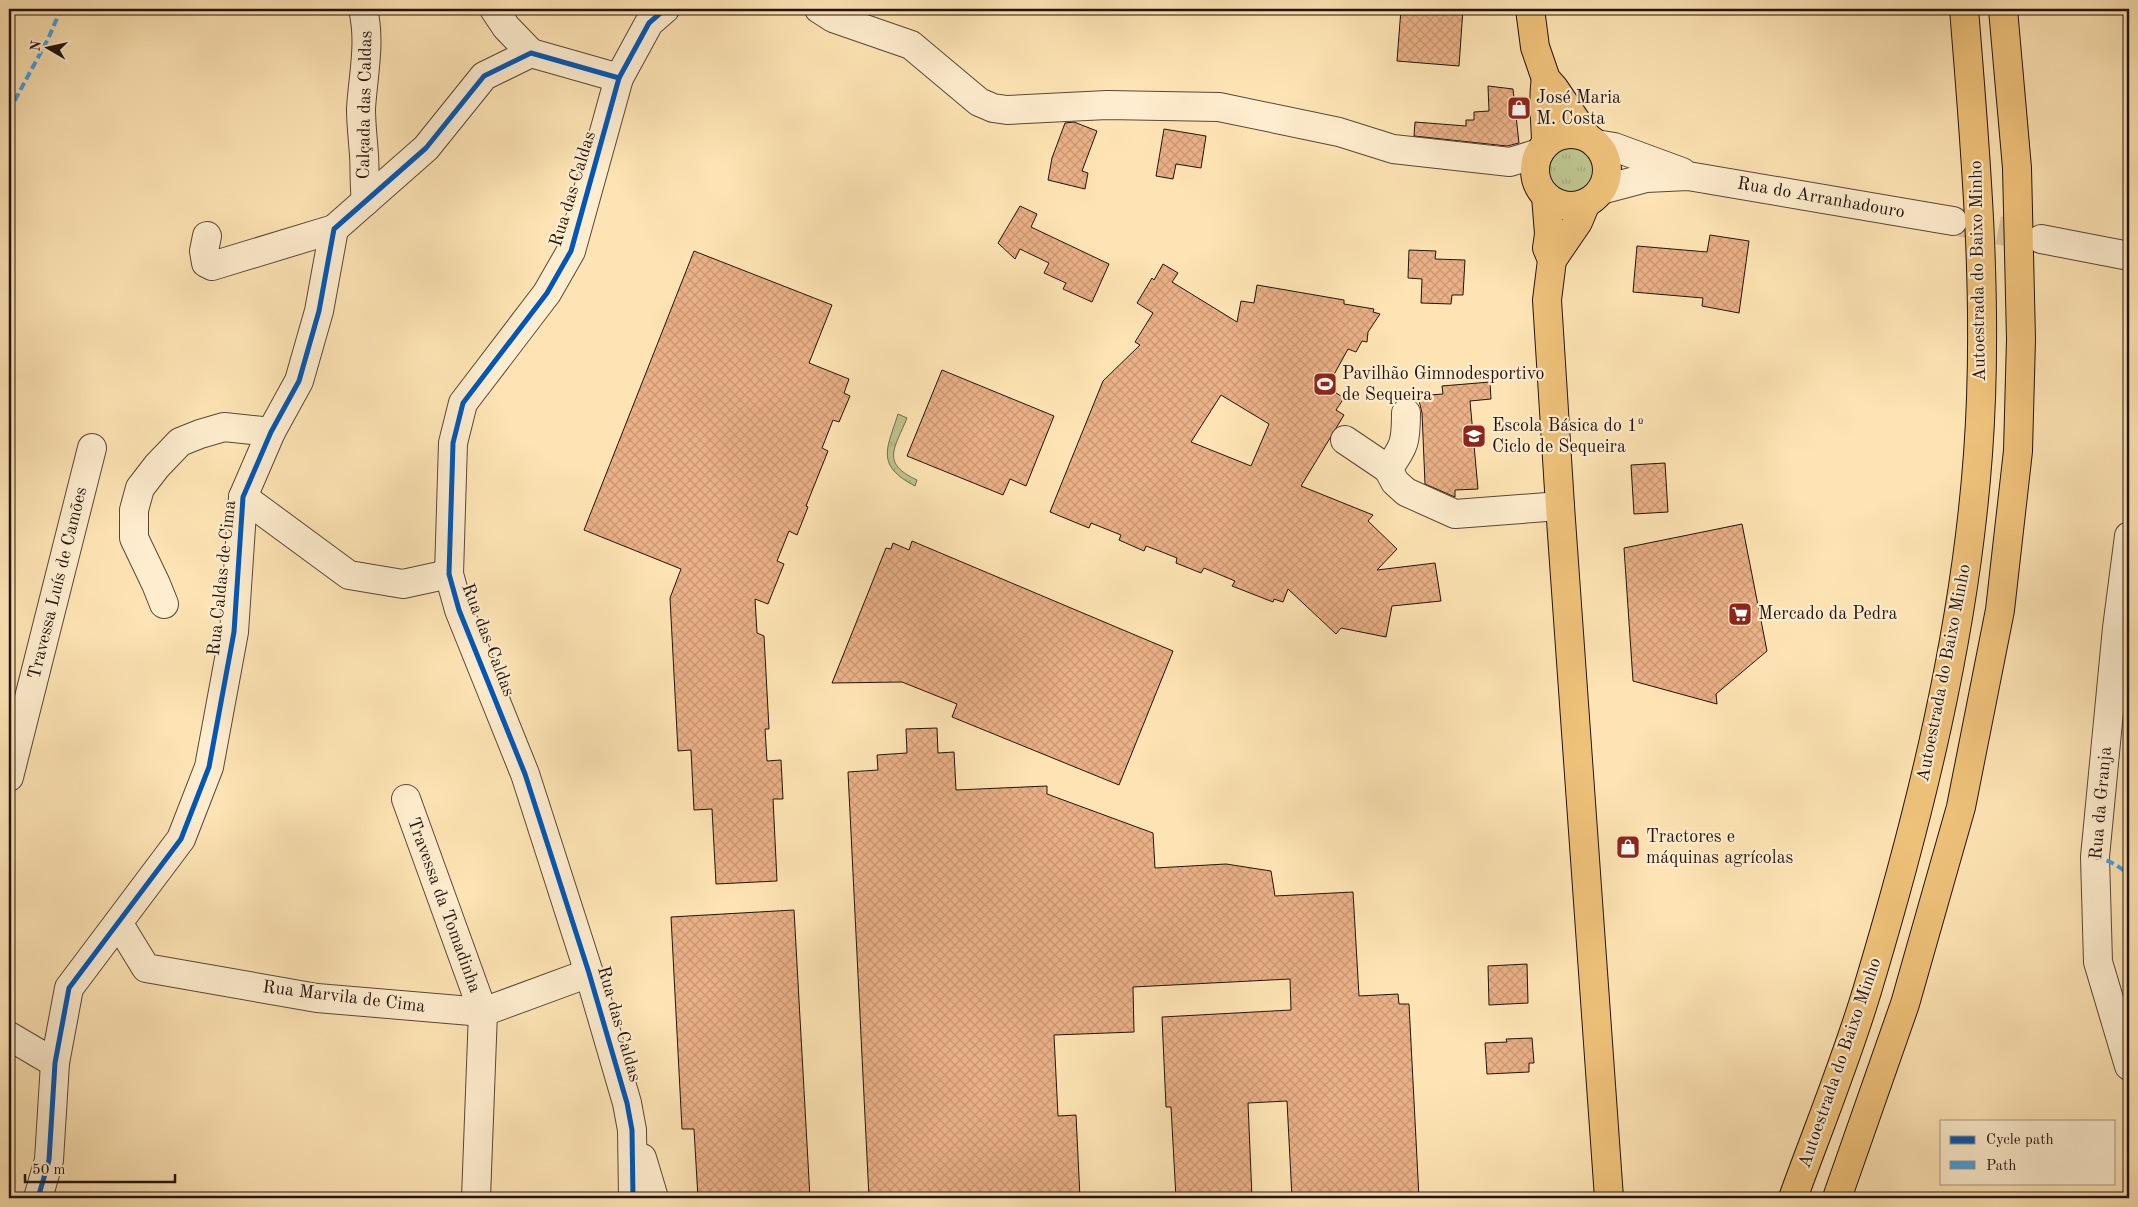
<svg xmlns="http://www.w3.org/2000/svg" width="2138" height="1207" font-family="'Old Standard TT',serif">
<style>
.grass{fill:url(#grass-tufts);stroke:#706c4d}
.building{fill:url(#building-cross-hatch);stroke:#22130c;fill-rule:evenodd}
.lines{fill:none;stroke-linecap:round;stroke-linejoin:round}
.minor-tunnel{stroke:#ddc59b;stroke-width:28;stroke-dasharray:28 14;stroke-linecap:butt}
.minor-casing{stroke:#594736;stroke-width:30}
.major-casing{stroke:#22130c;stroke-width:30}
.highway-casing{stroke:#22130c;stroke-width:30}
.minor{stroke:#feedce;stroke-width:28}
.major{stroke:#efc27a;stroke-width:28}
.highway{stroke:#efc27a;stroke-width:28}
.quiet{stroke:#3ea2e9;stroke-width:4;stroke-dasharray:8 4;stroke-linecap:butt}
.cycleway-casing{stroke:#feedce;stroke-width:8}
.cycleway{stroke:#0057b8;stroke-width:5}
.labels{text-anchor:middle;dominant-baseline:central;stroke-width:4.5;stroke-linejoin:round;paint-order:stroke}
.poi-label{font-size:18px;fill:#22130c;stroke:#feedce;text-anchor:start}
.street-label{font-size:18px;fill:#22130c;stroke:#feedce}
</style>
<defs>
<pattern id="grass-tufts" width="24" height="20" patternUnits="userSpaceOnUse" patternTransform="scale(1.25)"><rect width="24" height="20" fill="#bec48e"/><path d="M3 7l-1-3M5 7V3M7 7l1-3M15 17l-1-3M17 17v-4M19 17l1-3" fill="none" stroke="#a3a879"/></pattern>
<pattern id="building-cross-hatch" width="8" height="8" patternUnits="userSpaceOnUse" patternTransform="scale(1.25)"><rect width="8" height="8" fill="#eab086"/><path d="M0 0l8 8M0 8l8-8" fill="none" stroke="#c89672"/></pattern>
</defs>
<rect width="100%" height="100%" fill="#fee4b4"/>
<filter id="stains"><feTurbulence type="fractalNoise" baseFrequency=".004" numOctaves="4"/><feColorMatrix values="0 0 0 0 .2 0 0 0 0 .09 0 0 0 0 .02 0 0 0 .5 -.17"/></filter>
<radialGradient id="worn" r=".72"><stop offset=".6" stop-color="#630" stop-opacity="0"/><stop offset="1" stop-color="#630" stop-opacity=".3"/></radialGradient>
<g class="grass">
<circle cx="1572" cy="170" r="24"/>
<path d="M898,414L907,418C895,448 880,463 917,480L915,486C875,465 887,449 898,414Z"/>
</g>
<g class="building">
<polygon points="1401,9 1463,9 1459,66 1397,61"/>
<polygon points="1488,86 1513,89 1519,143 1507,146 1414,136 1415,122 1466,126 1466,120 1474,120 1474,112 1489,111"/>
<polygon points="1074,122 1097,131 1082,171 1088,173 1085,189 1048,180 1052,158 1065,123"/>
<polygon points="1164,129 1206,136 1201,168 1176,164 1173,179 1156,176"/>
<polygon points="1020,206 1037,214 1031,227 1109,264 1092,302 1063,289 1066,283 1044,273 1049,263 1020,249 1015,259 998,243"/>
<polygon points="1710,235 1749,241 1739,313 1702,306 1703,298 1633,292 1637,246 1707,252"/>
<polygon points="1409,250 1436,251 1435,259 1465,260 1463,295 1452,295 1451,304 1421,303 1422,279 1408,278"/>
<polygon points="694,251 832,305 809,363 849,379 844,393 850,396 839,422 833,420 822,448 828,451 806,506 808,507 797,535 789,531 777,561 784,564 768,604 755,599 757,633 764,636 769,729 765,729 767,761 781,760 783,799 773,799 777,881 716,884 712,809 694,810 691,750 678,751 670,598 681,569 584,530"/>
<path d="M1163,264L1178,273L1172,282L1237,322L1241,301L1254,303L1257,285L1344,300V304L1374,309L1373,312L1380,314L1368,332L1367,342L1362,341L1356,352L1348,349L1331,380L1334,382L1330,389L1344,398L1336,410L1344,415L1301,486L1373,515L1368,521L1397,549L1377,570L1435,563L1441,601L1392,606L1386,637L1341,628L1336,634L1288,589L1283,602L1274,599L1273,602L1232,586L1235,581L1204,568L1201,573L1176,563L1177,558L1162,552L1146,546L1144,551L1119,540L1121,535L1091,523L1089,528L1050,512L1103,381L1140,345L1135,342L1153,313L1137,303L1152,278L1154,280ZM1221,395L1269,424L1251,466L1191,442Z"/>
<polygon points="942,370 1054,416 1026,486 1010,479 1003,495 907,456"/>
<polygon points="1490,382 1491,399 1470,401 1478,489 1455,490 1455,497 1425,484 1422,413 1418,396 1443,394 1442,386"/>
<polygon points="1665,463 1668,512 1634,514 1631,465"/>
<polygon points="1742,524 1767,651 1716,694 1717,704 1633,681 1624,548"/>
<polygon points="912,541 1173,651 1119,785 952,717 957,704 902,682 832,683 886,548 891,549 893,543 909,550"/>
<polygon points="937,728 938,753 954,752 956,790 1047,786 1047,794 1153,833 1155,868 1226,864 1271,871 1275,896 1353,892 1359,996 1398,994 1399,1004 1409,1004 1419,1198 1292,1198 1287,1101 1248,1103 1252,1198 1176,1198 1171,1107 1166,1107 1162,1017 1291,1010 1290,979 1133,987 1134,1032 1054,1035 1058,1116 1076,1115 1080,1198 869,1198 848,772 878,770 877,755 907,753 906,729"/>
<polygon points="794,910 810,1198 698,1198 694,1129 682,1129 671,917"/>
<polygon points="1527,964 1528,1003 1489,1005 1488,966"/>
<polygon points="1532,1038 1534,1063 1529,1063 1529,1072 1487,1074 1485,1043 1507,1042 1506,1039"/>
</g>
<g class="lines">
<polyline class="minor-tunnel" points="1957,222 2041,239"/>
<g class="minor-casing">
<g id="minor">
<path d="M363,9C371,43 363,75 361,109C361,124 363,140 364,155C365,171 364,186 366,201"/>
<polyline points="494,9 506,27 531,53"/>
<polyline points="819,9 833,18 911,45 979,102 993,108 1007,110 1107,105 1219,107 1339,132 1393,149 1510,162 1539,153"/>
<polyline points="1596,144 1614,147 1682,172"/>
<polyline points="1601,190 1646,178 1688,176 1953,221"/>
<polyline points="207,236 204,251 206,263 212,266 334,229"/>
<polyline points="2041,239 2129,256"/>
<path d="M1406,413C1406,441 1405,446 1388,469L1395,482L1406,492L1455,514L1560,506"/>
<polyline points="1345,440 1388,469"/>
<polyline points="243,497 349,575 403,584 449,574"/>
<polyline points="2129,536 2117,628 2095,857 2098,962 2129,1066"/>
<polyline points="164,604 156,584 134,538 134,510 140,488 157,466 180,442 200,434 224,427 271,432"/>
<polyline points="9,777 92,448"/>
<polyline points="406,799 483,1012 476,1198"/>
<polyline points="119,924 146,968 317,998 483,1012 589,973"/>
<polyline points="9,1036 55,1063"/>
<polyline points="642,1158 654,1198"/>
<polyline points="38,1198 49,1160 55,1063 69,988 181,839 209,767 234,632 243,497 271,432 299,381 319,311 334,229 426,148 484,76 531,53 619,78"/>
<polyline points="633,1198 632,1130 627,1103 589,973 525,774 459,610 449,574 453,443 463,403 547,293 571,251 619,78 649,23 665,9"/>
</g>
</g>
<g class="major-casing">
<g id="major">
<polyline points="1530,9 1535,47 1546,79 1554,88 1587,137"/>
<path d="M1546,79C1542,101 1546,122 1546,144"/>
<circle cx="1571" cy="170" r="36"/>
<polyline points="1546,196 1549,234 1547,248 1552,260 1547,300 1560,506 1609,1198"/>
<polyline points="1552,260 1578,222 1586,203"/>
</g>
</g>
<g class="highway-casing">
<g id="highway">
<path d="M1793,1198C1818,1129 1846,1061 1867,991C1919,818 1965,635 1978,454C1989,306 1976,156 1964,9"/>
<polyline points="1837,1198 1905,1004 1961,807 2000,610 2018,451 2021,339 2017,168 2003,9"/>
</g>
</g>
<use href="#minor" class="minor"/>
<use href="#major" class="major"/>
<use href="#highway" class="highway"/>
<g class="quiet">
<polyline points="9,111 48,39 61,9"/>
<path d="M2095,857C2109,860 2119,866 2129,875"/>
</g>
<g class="cycleway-casing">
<g id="cycleway">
<polyline points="38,1198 49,1160 55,1063 69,988 181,839 209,767 234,632 243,497 271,432 299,381 319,311 334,229 426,148 484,76 531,53 619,78"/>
<polyline points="633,1198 632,1130 627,1103 589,973 525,774 459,610 449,574 453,443 463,403 547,293 571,251 619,78 649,23 665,9"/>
</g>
</g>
<use href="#cycleway" class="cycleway"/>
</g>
<defs>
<g id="shop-square" transform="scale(1.25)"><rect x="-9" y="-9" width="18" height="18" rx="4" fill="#8f2418" stroke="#feedce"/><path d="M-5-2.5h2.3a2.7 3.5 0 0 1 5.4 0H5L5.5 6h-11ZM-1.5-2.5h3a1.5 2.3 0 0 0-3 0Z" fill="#fff"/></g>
<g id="stadium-square" transform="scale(1.25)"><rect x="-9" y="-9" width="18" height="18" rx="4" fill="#8f2418" stroke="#feedce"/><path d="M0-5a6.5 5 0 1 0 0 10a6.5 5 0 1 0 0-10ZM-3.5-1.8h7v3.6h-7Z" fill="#fff"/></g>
<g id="school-square" transform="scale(1.25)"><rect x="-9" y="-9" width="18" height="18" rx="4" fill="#8f2418" stroke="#feedce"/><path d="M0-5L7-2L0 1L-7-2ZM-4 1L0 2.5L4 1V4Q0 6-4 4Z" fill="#fff"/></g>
<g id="supermarket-square" transform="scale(1.25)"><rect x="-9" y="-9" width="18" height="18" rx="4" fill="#8f2418" stroke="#feedce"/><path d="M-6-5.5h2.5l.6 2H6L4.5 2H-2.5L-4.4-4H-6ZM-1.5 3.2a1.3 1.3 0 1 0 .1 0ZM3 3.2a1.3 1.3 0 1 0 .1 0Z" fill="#fff"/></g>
</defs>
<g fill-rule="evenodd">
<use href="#shop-square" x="1519" y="108"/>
<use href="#stadium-square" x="1325" y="384"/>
<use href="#school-square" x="1474" y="436"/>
<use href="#supermarket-square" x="1740" y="614"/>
<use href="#shop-square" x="1628" y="847"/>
</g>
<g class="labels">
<g class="poi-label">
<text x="1536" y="98">José Maria<tspan x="1536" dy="21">M. Costa</tspan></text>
<text x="1342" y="374">Pavilhão Gimnodesportivo<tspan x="1342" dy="21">de Sequeira</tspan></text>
<text x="1492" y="426">Escola Básica do 1º<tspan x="1492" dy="21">Ciclo de Sequeira</tspan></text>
<text x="1758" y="614">Mercado da Pedra</text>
<text x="1646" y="837">Tractores e<tspan x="1646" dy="21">máquinas agrícolas</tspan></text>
</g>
<g class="street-label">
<text transform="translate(365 105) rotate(-89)">Calçada das Caldas</text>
<text transform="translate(573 189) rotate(-73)">Rua das Caldas</text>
<text transform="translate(1821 198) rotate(10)">Rua do Arranhadouro</text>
<text transform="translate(1978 271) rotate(-91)">Autoestrada do Baixo Minho</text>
<text transform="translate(222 578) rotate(-84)">Rua Caldas de Cima</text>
<text transform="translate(58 583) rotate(-76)">Travessa Luís de Camões</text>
<text transform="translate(488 640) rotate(69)">Rua das Caldas</text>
<text transform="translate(1944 673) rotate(-79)">Autoestrada do Baixo Minho</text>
<text transform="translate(2101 803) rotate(-85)">Rua da Granja</text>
<text transform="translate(444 905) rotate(70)">Travessa da Tomadinha</text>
<text transform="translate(344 997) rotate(7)">Rua Marvila de Cima</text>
<text transform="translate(619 1024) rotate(74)">Rua das Caldas</text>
<text transform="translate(1840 1063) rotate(-71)">Autoestrada do Baixo Minho</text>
</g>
</g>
<rect width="2138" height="1207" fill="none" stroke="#fee4b4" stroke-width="30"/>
<rect x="10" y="10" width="2118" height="1187" fill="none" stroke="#22130c" stroke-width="2.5"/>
<rect x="15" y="15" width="2108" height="1177" fill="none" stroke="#22130c"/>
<rect x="1940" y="1120" width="175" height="65" fill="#feedce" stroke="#a69680"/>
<rect x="1950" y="1136" width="25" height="8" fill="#0057b8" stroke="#a69680"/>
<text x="1986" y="1144" font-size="15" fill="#22130c">Cycle path</text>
<rect x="1950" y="1161" width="25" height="8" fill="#3ea2e9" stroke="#a69680"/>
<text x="1986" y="1170" font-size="15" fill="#22130c">Path</text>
<g transform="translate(48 48) rotate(279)" stroke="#feedce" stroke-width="4" paint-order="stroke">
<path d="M0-4L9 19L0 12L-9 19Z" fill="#22130c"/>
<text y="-8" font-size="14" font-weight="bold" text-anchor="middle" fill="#22130c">N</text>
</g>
<path d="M25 1174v8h150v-8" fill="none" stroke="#22130c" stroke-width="2.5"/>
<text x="32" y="1174" font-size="15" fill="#22130c" stroke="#feedce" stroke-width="4" paint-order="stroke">50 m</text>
<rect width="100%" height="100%" filter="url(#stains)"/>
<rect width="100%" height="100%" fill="url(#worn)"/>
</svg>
